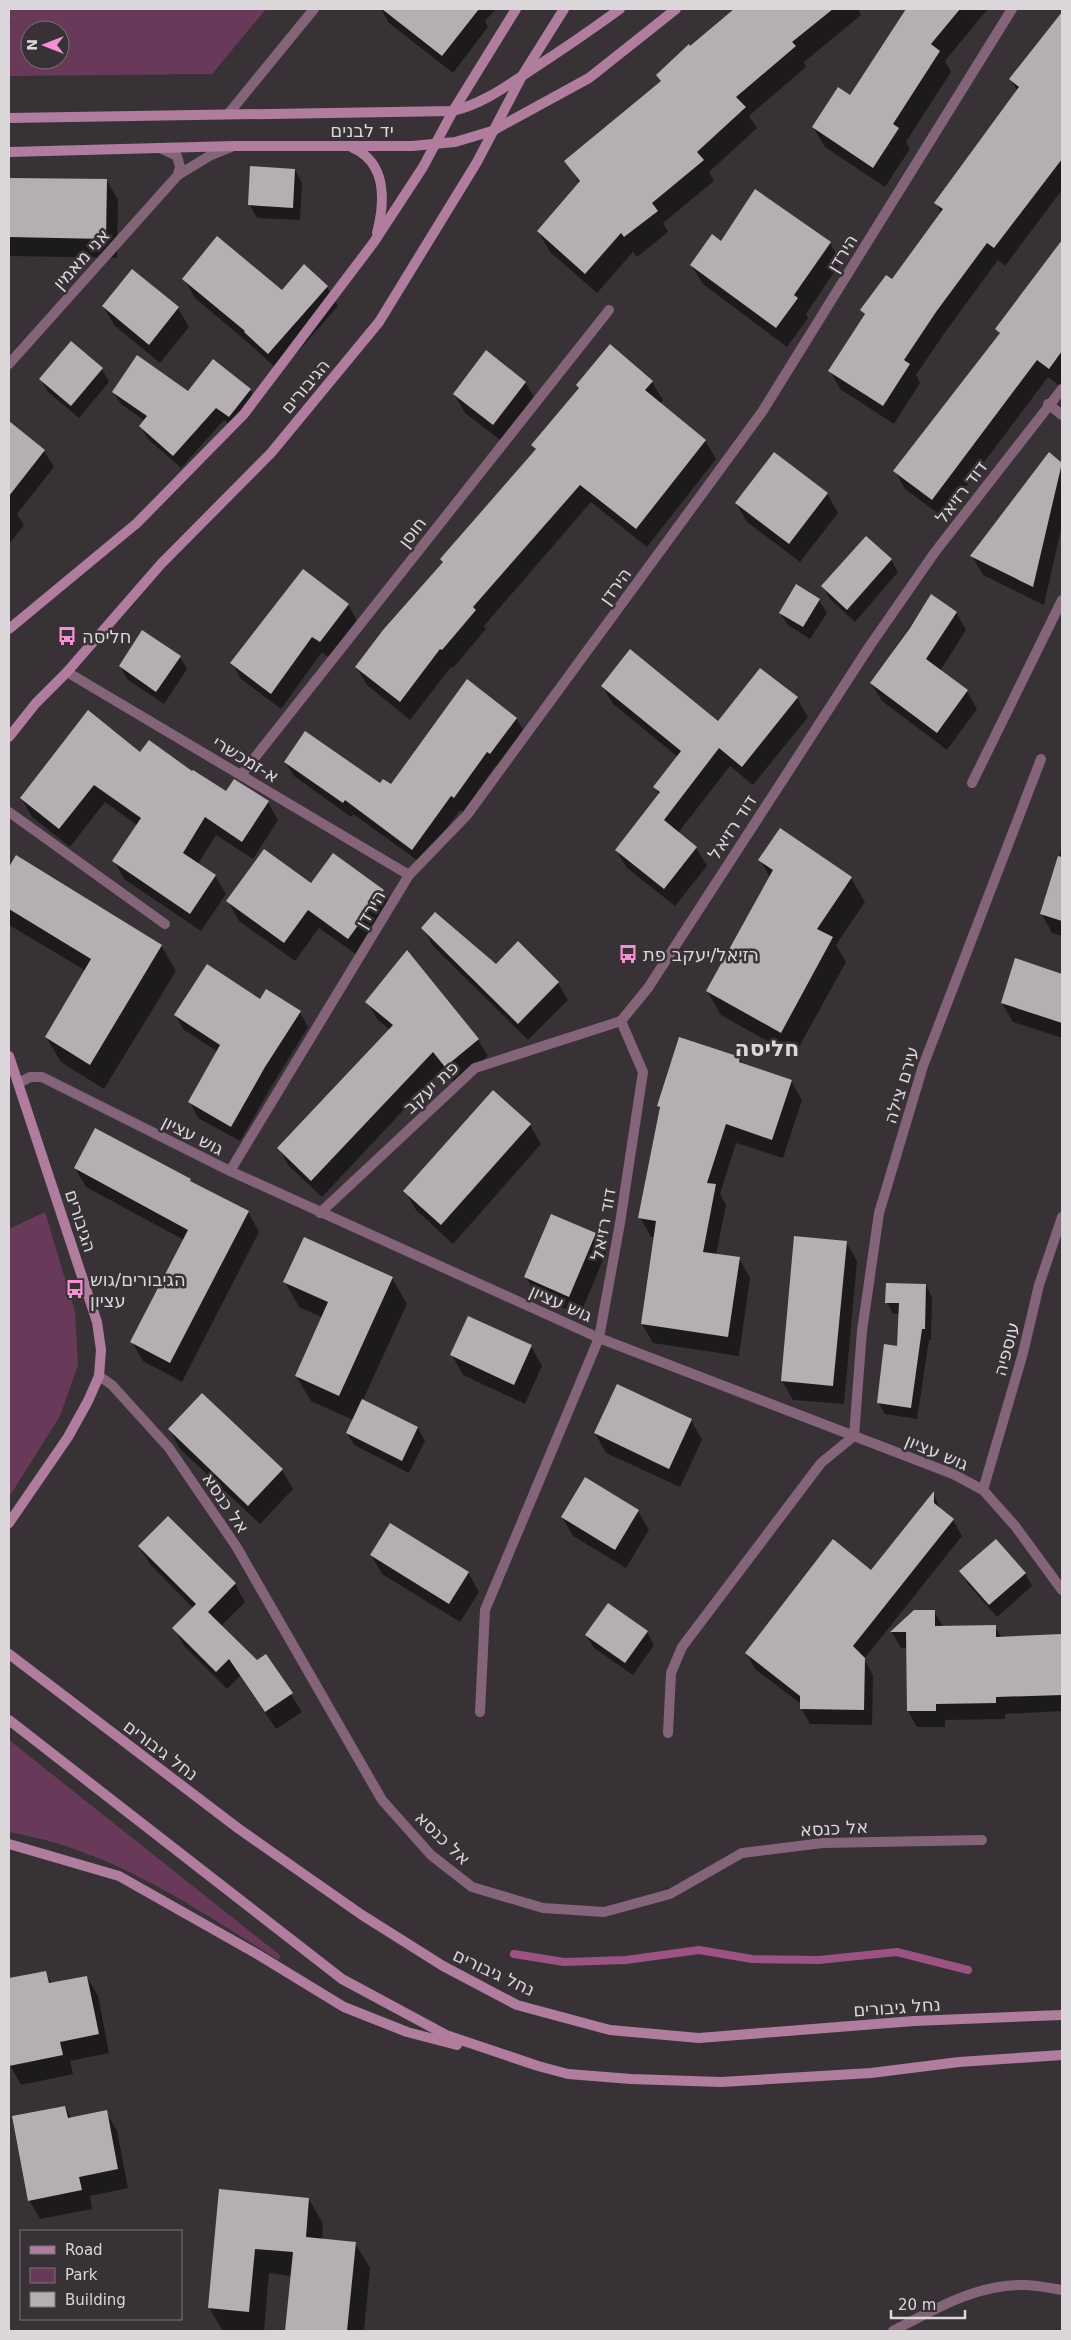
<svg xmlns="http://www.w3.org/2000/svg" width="1071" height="2340" font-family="'DejaVu Sans',Heebo,sans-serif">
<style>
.green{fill:#693959;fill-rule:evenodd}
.shadow{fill:#0007}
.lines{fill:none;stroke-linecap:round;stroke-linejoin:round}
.stream{stroke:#9a5383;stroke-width:8}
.building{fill:#b5aeb2}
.street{stroke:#846478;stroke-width:10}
.secondary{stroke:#b07d9e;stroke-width:10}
.labels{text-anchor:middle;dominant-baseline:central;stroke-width:5;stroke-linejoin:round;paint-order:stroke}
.street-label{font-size:18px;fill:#dad6d9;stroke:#383236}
.poi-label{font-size:18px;fill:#dad6d9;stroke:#383236;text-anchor:start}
.district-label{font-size:22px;font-weight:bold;fill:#dad6d9;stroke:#383236}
</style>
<rect width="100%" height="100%" fill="#383236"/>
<g class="green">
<path d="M9,9H266L212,74L9,76V28L11,22L9,20ZM30,30H60V60H30Z"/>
<polygon points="45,1212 75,1312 78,1365 60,1416 9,1497 9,1229"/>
<path d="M9,1740L281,1956L278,1960C191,1905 112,1850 9,1832Z"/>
</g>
<g class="shadow">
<polygon points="381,9 496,9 485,21 488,27 453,73 389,23"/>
<polygon points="737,9 858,9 861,15 804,62 806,67 749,116 757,128 709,172 714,181 663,223 668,232 637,257 633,252 597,293 550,252 538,231 580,184 566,161 662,82 657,75"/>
<polygon points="905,9 987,10 945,61 951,72 906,142 910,149 885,187 825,147 813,127 850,97 906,11"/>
<polygon points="1062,13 1062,190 1005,266 998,260 946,331 916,375 920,383 894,424 840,389 830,371 865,316 862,310 892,281 941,213 936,203 1017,91 1011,79"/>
<polygon points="295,170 302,183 300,220 257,218 250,205"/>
<polygon points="9,179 107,181 118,200 117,258 9,256"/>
<polygon points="721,242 830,243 841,262 806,314 808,318 787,347 703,284 691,265"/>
<polygon points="1062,242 1062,382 1060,386 1048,377 943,517 905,489 895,471 1000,335 997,329"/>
<polygon points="184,279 282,292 327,287 338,306 280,372 253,347 195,298"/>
<polygon points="103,306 178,308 189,327 160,363 114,325"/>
<polygon points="102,369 109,382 79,418 48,392 41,380"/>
<polygon points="525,382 537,402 504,443 465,413 454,394"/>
<polygon points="652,382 663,400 660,404 705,440 716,459 647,547 591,502 484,626 486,629 453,668 451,667 410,720 367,685 356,667 536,450 532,445"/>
<polygon points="250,390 257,402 236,429 224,420 181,468 148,439 140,426 145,421 121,404 113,392 188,393"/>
<polygon points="9,422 44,451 54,467 17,514 24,525 9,544"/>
<polygon points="1061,464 1062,525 1044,605 983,575 972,556"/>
<polygon points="827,493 838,513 800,562 747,522 736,503"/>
<polygon points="891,559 898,572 855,622 830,599 823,587"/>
<polygon points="931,596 956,612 966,630 940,671 967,691 977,709 947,750 882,701 871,683"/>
<polygon points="819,600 827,613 810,639 788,625 780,613"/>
<polygon points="348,604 357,621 329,658 322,652 281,709 241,679 232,663"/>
<polygon points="180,657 187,669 164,704 127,679 120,666"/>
<polygon points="602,686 719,722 797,698 808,717 753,785 730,766 678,833 696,848 707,866 675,906 627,868 616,850 659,795 655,787 678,757 613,704"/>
<polygon points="516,718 525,733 498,767 496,765 463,812 460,810 421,863 353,814 351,817 294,776 285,762 391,786"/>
<polygon points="140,754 192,773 226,793 268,802 278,820 253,859 216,835 198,864 215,876 226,894 201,931 124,879 114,861 138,826 105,802 70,847 32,817 21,798"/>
<polygon points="781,830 851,878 865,902 836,945 846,962 794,1056 721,1015 707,991 770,877 760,860"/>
<polygon points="1062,847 1062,936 1052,933 1041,913"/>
<polygon points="16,857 161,945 176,971 104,1089 61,1062 46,1037 86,971 9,925 9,869"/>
<polygon points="311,885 383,891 394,910 360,957 319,928 295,961 239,921 228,901"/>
<polygon points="423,928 496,966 518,943 558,983 568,1000 528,1040 432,945"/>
<polygon points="1016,960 1062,975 1062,1038 1013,1022 1002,1003"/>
<polygon points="260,1001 300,1012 308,1027 274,1082 240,1141 198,1118 190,1102 218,1052 184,1030 175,1015"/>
<polygon points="367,1002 478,1040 488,1056 455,1084 443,1068 322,1197 288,1165 279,1148 390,1030 377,1019"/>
<polygon points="739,1058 744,1065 791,1081 802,1100 783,1158 736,1143 720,1194 726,1205 716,1255 739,1258 750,1278 739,1356 653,1343 642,1324 655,1237 651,1237 640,1217 661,1111 658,1106"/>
<polygon points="493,1092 530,1125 541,1144 453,1244 416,1210 405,1191"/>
<polygon points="75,1168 190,1180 192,1184 248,1212 259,1232 182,1382 143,1361 132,1342 184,1240 86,1187"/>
<polygon points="595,1234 606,1253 580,1315 537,1297 526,1277"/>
<polygon points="846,1242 857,1261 844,1404 793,1400 782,1381"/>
<polygon points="392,1278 407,1304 363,1400 418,1428 425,1441 409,1473 354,1445 347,1433 353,1420 311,1401 296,1376 323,1318 299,1307 285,1282"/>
<polygon points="926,1285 932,1297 931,1340 929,1340 917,1419 885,1414 878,1402 898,1347 900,1314 893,1314 887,1302"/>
<polygon points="531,1346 542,1366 525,1404 463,1375 452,1355"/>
<polygon points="691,1420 702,1440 680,1487 606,1453 595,1433"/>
<polygon points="169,1429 282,1470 293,1489 260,1524 180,1449"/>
<polygon points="933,1493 942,1512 953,1520 962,1536 864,1659 873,1675 872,1725 810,1724 801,1708 801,1704 755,1669 746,1653 871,1571"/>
<polygon points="638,1511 649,1530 626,1568 573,1536 562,1517"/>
<polygon points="139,1547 235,1584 245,1602 221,1626 256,1662 266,1655 302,1712 276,1729 240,1676 227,1689 184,1646 174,1628 193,1608 150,1564"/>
<polygon points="371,1555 468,1572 479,1592 460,1622 382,1574"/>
<polygon points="961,1571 1025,1573 1032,1586 997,1617 968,1584"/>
<polygon points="934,1611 944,1628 995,1627 1002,1638 1062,1636 1062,1711 1005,1714 1005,1719 945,1720 945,1727 917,1727 908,1711 907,1648 901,1648 892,1632"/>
<polygon points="647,1632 654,1645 633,1675 594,1648 586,1635"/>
<polygon points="45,1972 52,1984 87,1977 98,1996 109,2053 70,2061 73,2074 21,2085 10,2065 9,2058 9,1979"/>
<polygon points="65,2107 72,2119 106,2112 117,2131 128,2188 90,2196 92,2209 40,2219 29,2200"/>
<polygon points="220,2190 309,2199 323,2224 322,2240 355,2243 370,2268 364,2331 286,2331 292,2276 269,2273 264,2331 223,2331 209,2308"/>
</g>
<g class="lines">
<polyline class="stream" points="514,1954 564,1962 626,1960 699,1950 752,1959 819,1960 897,1952 968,1970"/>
</g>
<g class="building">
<polygon points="382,9 479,9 442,56"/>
<polygon points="734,9 833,9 792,42 796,46 736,97 746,107 697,152 704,160 652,203 658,211 624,237 621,233 585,274 537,231 580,181 564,161 661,81 656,75 689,44 690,46"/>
<polygon points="906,9 960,9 931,44 940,51 893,124 899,128 873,168 812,127 838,87 850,95"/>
<polygon points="1062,12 1062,159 994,248 987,243 936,312 904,360 910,364 883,406 828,371 865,314 860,310 886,275 892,279 943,209 934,203 1019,87 1009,79"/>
<polygon points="250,166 295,169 293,208 248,205"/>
<polygon points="9,178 107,179 106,239 9,237"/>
<polygon points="755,189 831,242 794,295 798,298 776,328 690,265 712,234 721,241"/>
<polygon points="217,236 282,290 304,264 328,286 268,354 244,332 245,331 182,279"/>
<polygon points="1062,240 1062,351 1049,369 1037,360 932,500 893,471 1000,333 995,329"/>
<polygon points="132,269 179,307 149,345 102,306"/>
<polygon points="71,341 103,368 71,406 39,379"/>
<polygon points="610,344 653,381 645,390 706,440 636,529 580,485 473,607 476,610 442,650 440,649 400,702 355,667 383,630 443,562 440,559 536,449 531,445 579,388 576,385"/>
<polygon points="486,350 526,382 493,425 453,394"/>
<polygon points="137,355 188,391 213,359 251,389 229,417 216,408 173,456 139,426 147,416 112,392"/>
<polygon points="9,421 45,450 9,496"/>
<polygon points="774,452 828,493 789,544 735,503"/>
<polygon points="1049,452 1062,463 1033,587 970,556"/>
<polygon points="866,536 892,559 847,610 821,586"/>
<polygon points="303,569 349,604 320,642 312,637 271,694 230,663"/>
<polygon points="796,584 820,599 803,627 779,613"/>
<polygon points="931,594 957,612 926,659 968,690 937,733 870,683 910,628"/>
<polygon points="142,630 181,656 156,692 119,666"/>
<polygon points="630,649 718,721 760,668 798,697 742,767 719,748 664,820 697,847 664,889 615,850 660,792 653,787 681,751 601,686"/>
<polygon points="467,679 517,718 490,754 487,752 454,798 451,796 412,850 345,800 343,803 284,762 305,731 380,783 383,779 391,784"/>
<polygon points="88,710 140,752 149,740 192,771 193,770 226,791 234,779 269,801 242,842 205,817 183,853 216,875 190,914 112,861 141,818 94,785 59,829 20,798"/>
<polygon points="780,828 852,877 817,929 833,937 781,1033 706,991 773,870 758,860"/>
<polygon points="264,849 311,883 333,853 384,890 348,939 308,910 284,943 226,901"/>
<polygon points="16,855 162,945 90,1065 45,1037 91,959 9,909 9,867"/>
<polygon points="1058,856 1062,857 1062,921 1040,914"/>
<polygon points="435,912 496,964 518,941 559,982 518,1024 421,928"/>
<polygon points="407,950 479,1039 445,1067 433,1052 311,1181 277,1148 393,1025 365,1002"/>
<polygon points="1015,958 1062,974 1062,1023 1001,1003"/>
<polygon points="207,964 260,999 266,989 301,1011 265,1067 231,1127 188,1102 220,1045 174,1015"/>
<polygon points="679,1037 740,1057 739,1062 792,1080 772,1140 726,1124 707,1183 716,1184 703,1252 740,1257 728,1337 641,1324 656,1221 638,1218 660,1107 657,1106"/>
<polygon points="493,1090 531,1124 441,1225 403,1191"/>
<polygon points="95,1128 191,1179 190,1181 249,1211 170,1363 130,1342 188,1230 74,1168"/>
<polygon points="551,1214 596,1233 569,1297 524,1277"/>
<polygon points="794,1236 847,1241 833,1386 781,1381"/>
<polygon points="304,1237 393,1277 339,1396 295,1376 328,1302 283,1282"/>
<polygon points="886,1283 926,1284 925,1329 922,1329 911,1408 877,1403 884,1344 897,1346 899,1303 885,1303"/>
<polygon points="468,1316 532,1345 514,1385 450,1355"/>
<polygon points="617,1384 692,1419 669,1469 594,1433"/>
<polygon points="202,1393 283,1469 248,1506 168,1429"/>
<polygon points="362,1399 418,1427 402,1461 346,1433"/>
<polygon points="585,1477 639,1510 615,1550 561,1517"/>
<polygon points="934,1491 934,1503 954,1519 853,1646 865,1658 864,1710 800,1709 800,1696 745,1653 833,1539 871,1570"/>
<polygon points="168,1516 236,1583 208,1612 257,1660 266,1654 293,1693 265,1712 229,1659 216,1672 172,1628 196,1604 138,1546"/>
<polygon points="390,1523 469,1572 449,1604 370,1555"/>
<polygon points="996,1539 1026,1573 989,1605 959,1571"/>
<polygon points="608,1603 648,1631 625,1663 585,1635"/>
<polygon points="914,1610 935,1610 935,1626 996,1625 996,1637 1062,1634 1062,1695 996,1697 996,1703 936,1704 936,1711 907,1711 906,1632 890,1632"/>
<polygon points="46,1971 49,1983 87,1976 99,2034 60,2042 63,2055 9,2066 9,1978"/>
<polygon points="65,2106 68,2118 107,2110 118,2169 79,2177 82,2190 28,2201 12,2116"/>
<polygon points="219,2189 309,2198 306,2237 356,2242 347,2331 285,2331 293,2252 255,2249 249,2312 208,2308"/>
</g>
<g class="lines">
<g class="street">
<polyline points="229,113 314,9"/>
<polyline points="160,148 177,156 180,167 178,175"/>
<polyline points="9,364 178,175 211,155 231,147"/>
<polyline points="1048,404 1062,415"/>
<polyline points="67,672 409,875"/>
<polyline points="241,775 609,310"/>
<polyline points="972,783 1062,600"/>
<polyline points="9,812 165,924"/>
<polyline points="621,1021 648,988 869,647 935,552 1062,389"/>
<polyline points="19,1083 30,1077 42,1077 230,1171 599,1338 953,1474 983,1490 1015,1526 1062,1590"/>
<polyline points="230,1171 409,875 467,815 762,412 1012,9"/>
<polyline points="320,1213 475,1068 621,1021"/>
<polyline points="99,1376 112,1385 169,1448 236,1546 382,1800 431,1855 472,1887 543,1908 604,1912 670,1894 742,1853 823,1843 982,1840"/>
<polyline points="983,1490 1023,1353 1039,1285 1062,1217"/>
<polyline points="480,1712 485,1610 599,1338 620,1223 643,1072 621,1021"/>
<polyline points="668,1733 671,1673 682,1647 821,1463 854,1436 862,1331 879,1213 923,1066 1041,759"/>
<path d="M893,2331C933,2310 976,2284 1024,2285C1036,2285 1050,2288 1062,2290"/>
</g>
<g class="secondary">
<path d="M9,118L453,111C484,103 505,87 531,70C562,50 591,30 620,9"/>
<path d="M353,148C387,163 385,202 377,233"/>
<polyline points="9,152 235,146 412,146 455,142 492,131 589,78 676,9"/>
<polyline points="9,629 137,523 244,414 374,242 423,167 453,111 516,9"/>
<polyline points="9,737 36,703 67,672 161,564 271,453 379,322 477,162 522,76 564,9"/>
<polyline points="9,1056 97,1322 101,1350 99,1376 88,1401 68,1437 9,1523"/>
<polyline points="9,1654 239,1829 362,1915 443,1966 517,2005 610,2030 699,2038 914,2021 1062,2015"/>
<polyline points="9,1720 342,1979 446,2035 538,2066 568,2074 631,2079 721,2082 871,2073 959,2062 1062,2055"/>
<polyline points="9,1844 119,1876 257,1954 344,2007 407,2032 457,2045"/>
</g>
</g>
<defs>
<g id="bus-bare" transform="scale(1.5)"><path d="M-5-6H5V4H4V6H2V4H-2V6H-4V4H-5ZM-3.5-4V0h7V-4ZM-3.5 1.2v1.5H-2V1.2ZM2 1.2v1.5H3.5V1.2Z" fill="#f491d3" stroke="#383236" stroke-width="2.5" paint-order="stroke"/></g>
</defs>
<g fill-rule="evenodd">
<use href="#bus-bare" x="67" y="636"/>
<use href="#bus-bare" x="628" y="954"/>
<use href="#bus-bare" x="75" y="1289"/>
</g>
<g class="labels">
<g class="street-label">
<text x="362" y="130">יד לבנים</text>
<text transform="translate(842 253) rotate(-58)">הירדן</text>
<text transform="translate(81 259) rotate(-48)">אני מאמין</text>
<text transform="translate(305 386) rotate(-50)">הגיבורים</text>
<text transform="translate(961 492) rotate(-53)">דוד רזיאל</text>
<text transform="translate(412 532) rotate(-52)">חוסן</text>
<text transform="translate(615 586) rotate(-54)">הירדן</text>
<text transform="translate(246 759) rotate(31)">א-זמכשרי</text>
<text transform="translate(732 827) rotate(-57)">דוד רזיאל</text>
<text transform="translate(370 909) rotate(-59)">הירדן</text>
<text transform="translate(901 1085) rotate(-73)">עירם צילה</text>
<text transform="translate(431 1087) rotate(-43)">פת יעקב</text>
<text transform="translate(193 1135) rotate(27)">גוש עציון</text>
<text transform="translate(81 1221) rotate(72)">הגיבורים</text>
<text transform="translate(603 1224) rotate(-80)">דוד רזיאל</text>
<text transform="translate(561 1303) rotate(24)">גוש עציון</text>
<text transform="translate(1006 1349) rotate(-75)">עוספיה</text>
<text transform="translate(937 1452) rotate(23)">גוש עציון</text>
<text transform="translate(226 1503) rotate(56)">אל כנסא</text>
<text transform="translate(161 1750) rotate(37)">נחל גיבורים</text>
<text transform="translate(834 1828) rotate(-3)">אל כנסא</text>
<text transform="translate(443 1838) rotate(44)">אל כנסא</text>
<text transform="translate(494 1972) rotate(25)">נחל גיבורים</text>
<text transform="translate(897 2007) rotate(-4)">נחל גיבורים</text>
</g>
<g class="poi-label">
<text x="82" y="636">חליסה</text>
<text x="643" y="954">רזיאל/יעקב פת</text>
<text x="90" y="1279">הגיבורים/גוש<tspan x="90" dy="21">עציון</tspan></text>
</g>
<g class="district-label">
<text x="767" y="1048">חליסה</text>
</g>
</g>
<rect width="1071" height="2340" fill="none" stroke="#dad6d9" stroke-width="20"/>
<rect x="20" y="2230" width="162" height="90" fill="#383236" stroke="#797477"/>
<rect x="30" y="2246" width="25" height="8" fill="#b07d9e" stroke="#797477"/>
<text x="65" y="2255" font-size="15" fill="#dad6d9">Road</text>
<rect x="30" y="2268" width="25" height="15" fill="#693959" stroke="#797477"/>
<text x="65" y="2280" font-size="15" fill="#dad6d9">Park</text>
<rect x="30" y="2292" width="25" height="15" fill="#b5aeb2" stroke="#797477"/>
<text x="65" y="2305" font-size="15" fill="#dad6d9">Building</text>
<g transform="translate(45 45) rotate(270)"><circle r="24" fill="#383236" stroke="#797477"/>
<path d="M0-4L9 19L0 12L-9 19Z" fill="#f491d3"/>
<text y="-8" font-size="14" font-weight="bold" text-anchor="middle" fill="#dad6d9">N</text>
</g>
<path d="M891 2310v8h74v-8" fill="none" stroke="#dad6d9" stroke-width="2.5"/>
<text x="898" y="2310" font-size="15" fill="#dad6d9" stroke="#383236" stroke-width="4" paint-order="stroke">20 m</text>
</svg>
